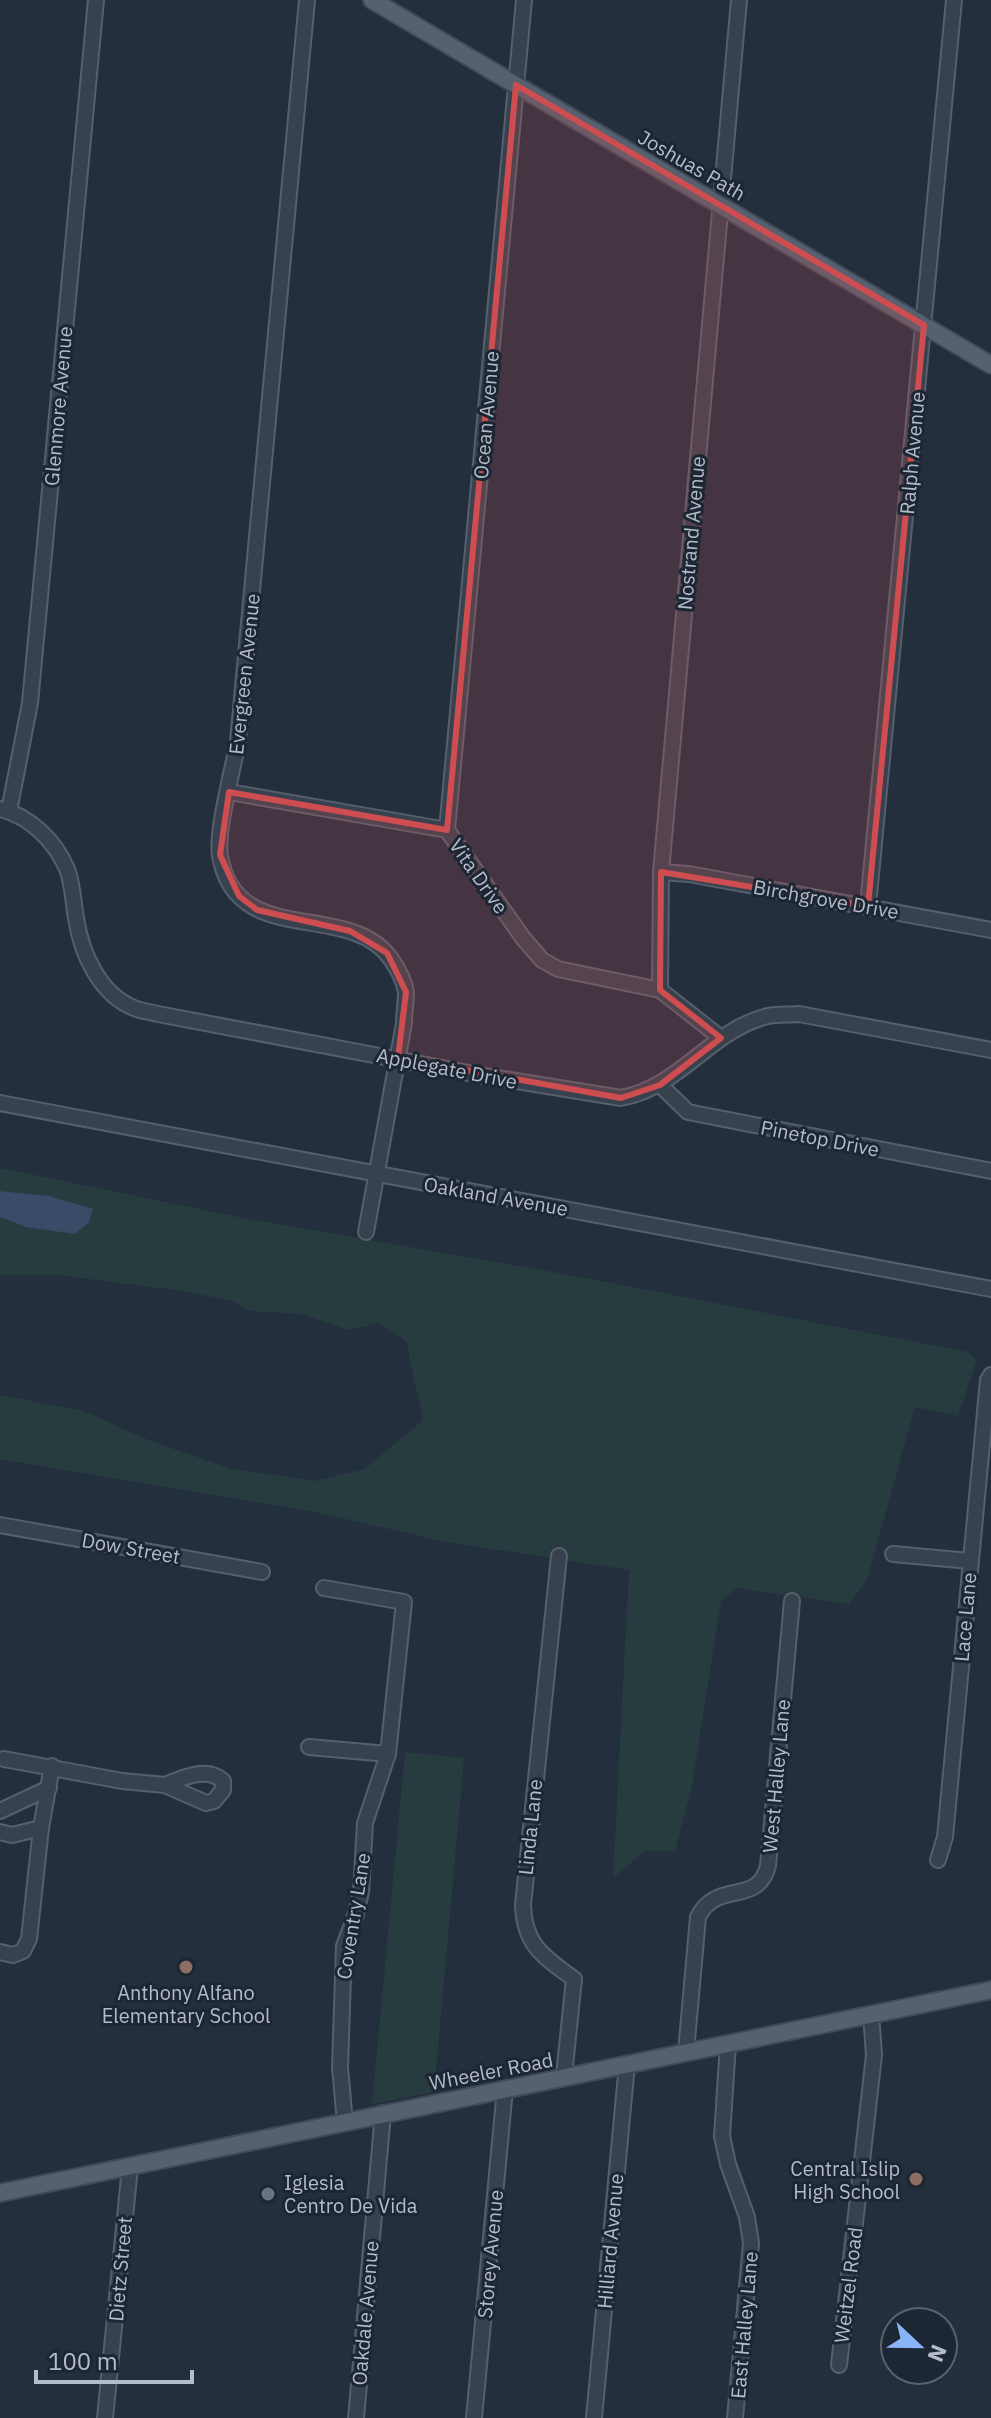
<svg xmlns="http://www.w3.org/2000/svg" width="991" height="2418" font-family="'IBM Plex Sans',sans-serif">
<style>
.green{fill:#263c3f}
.water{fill:#394c67}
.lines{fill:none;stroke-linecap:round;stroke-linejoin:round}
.minor-casing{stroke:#565f6c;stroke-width:18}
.major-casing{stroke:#414a57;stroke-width:20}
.minor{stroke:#38414e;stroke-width:14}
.major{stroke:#56606e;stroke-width:16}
.marked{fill:#ce4d50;fill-opacity:0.2;stroke:#ce4d50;stroke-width:6;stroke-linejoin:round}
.education-dot{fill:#8d6e63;stroke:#1d2633;stroke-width:3}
.worship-dot{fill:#6b7280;stroke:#1d2633;stroke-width:3}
.labels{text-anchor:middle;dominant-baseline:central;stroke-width:6;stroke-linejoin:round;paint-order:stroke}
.street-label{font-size:20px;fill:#b4bcc9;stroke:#1d2633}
.poi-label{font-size:20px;fill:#b4bcc9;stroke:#1d2633}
</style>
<rect width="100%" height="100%" fill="#242f3e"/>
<g class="green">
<polygon points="0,1168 239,1217 575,1276 968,1352 977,1360 958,1416 915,1407 867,1580 849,1604 736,1588 721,1601 692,1786 675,1851 645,1851 613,1878 629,1570 441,1541 316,1512 0,1459 0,1395 84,1411 153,1442 233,1469 315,1481 365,1469 423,1420 406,1341 379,1323 349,1330 300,1314 251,1311 232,1301 183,1291 57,1275 0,1275 0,1217 26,1227 49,1196 0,1191"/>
<polygon points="405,1752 464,1758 434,2092 372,2104"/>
</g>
<polygon class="water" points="0,1191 49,1196 93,1209 89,1222 75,1234 26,1227 0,1217"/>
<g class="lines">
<g class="minor-casing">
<g id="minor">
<path d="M307,0L238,741C233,770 216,830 220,856C236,950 349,899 391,959C398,969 404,980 406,992C406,1002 404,1013 404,1023L366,1232"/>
<polyline points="229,792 447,830 523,938 542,960 558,969 660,990"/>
<path d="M0,809C30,816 55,841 67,869C73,884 73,902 76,918C81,952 99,994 134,1008C141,1011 150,1012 158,1014L479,1075L621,1098C681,1087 710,1030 768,1016C777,1014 789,1015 799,1014L991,1050"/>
<polyline points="9,811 30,703 96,0"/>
<polyline points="447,830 524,0"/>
<polyline points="661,872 689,874 991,930"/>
<polyline points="868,906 954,0"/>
<polyline points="721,1038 660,990 661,872 739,0"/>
<polyline points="660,1085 688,1112 991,1171"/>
<polyline points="0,1103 991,1289"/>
<polyline points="0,1525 262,1572"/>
<polyline points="893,1554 970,1561"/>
<path d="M559,1556L523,1905C524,1945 544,1957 574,1979L564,2076"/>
<polyline points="324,1588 404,1602 388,1754 365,1823 361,1892 356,1914 344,1946 340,2067 345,2123"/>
<polyline points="309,1747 388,1754"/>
<path d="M4,1759L122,1781L165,1785L206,1803L214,1801L223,1790V1781C207,1766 182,1778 165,1785"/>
<polyline points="0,1811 49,1788"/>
<polyline points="0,1832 12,1835 41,1828"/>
<polyline points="938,1860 945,1837 988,1380 991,1375"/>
<polyline points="0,1952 13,1955 23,1951 29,1939 41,1828 52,1766"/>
<polyline points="728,2044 722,2136 728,2164 747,2217 751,2243 735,2418"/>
<path d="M686,2052L698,1917C717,1879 757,1907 768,1866L792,1601"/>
<polyline points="839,2365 874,2055 871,2014"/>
<polyline points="105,2418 130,2167"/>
<polyline points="356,2418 383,2113"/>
<polyline points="474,2418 505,2089"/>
<polyline points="594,2418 627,2064"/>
</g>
</g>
<g class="major-casing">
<g id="major">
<polyline points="372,0 991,365"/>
<polyline points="0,2193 991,1990"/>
</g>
</g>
<use href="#minor" class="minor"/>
<use href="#major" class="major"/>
</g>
<path class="marked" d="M516,85L924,325L868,906L661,872L660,990L721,1038L660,1085L621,1098L398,1058L406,992L387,953L350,931L257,910L239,896L220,855L229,792L447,830Z"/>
<g class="education-dot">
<circle cx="186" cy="1967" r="8"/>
<circle cx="916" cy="2179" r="8"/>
</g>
<circle class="worship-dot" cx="268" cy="2194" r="8"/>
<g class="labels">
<g class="street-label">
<text transform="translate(692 165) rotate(30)">Joshuas Path</text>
<text transform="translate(58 406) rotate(-85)">Glenmore Avenue</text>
<text transform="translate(486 415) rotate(-85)">Ocean Avenue</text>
<text transform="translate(912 453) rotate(-85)">Ralph Avenue</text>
<text transform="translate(691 533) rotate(-85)">Nostrand Avenue</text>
<text transform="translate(244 674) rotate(-84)">Evergreen Avenue</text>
<text transform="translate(479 876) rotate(55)">Vita Drive</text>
<text transform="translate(826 899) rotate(10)">Birchgrove Drive</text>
<text transform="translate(447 1068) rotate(11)">Applegate Drive</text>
<text transform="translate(820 1138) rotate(11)">Pinetop Drive</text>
<text transform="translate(496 1196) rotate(10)">Oakland Avenue</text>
<text transform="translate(131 1548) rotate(10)">Dow Street</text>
<text transform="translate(965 1617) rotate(-85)">Lace Lane</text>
<text transform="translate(776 1776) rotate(-85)">West Halley Lane</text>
<text transform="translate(530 1827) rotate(-84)">Linda Lane</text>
<text transform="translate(353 1916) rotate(-81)">Coventry Lane</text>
<text transform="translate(491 2071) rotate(-11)">Wheeler Road</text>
<text transform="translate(610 2241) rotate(-85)">Hilliard Avenue</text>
<text transform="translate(490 2254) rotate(-85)">Storey Avenue</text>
<text transform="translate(120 2269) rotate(-85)">Dietz Street</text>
<text transform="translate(848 2285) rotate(-83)">Weitzel Road</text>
<text transform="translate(365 2313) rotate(-85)">Oakdale Avenue</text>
<text transform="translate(744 2325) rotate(-85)">East Halley Lane</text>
</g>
<g class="poi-label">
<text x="186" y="1992">Anthony Alfano<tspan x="186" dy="23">Elementary School</tspan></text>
<text x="900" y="2168" text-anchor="end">Central Islip<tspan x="900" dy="23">High School</tspan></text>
<text x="284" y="2182" text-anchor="start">Iglesia<tspan x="284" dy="23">Centro De Vida</tspan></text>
</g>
</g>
<g transform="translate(919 2346) rotate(112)"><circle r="38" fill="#1d2633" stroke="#59626f" stroke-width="2"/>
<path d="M0-6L14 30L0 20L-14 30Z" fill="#8ab4f8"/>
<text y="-12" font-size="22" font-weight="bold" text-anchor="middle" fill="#b4bcc9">N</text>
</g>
<path d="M36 2370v12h156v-12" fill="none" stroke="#b4bcc9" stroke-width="4"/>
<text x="48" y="2370" font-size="24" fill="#b4bcc9" stroke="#1d2633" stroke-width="6" paint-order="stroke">100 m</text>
</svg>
